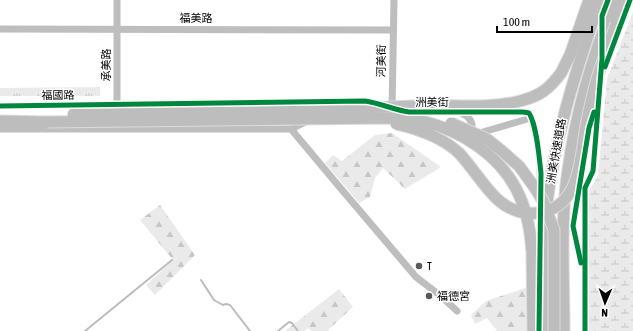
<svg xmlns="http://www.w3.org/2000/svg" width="633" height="331" font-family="'Asap Condensed','Noto Sans TC',sans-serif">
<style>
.grass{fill:url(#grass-tufts)}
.forest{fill:url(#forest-firs)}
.wetland{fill:url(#wetland-marsh)}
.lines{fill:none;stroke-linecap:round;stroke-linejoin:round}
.stream{stroke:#bcbcbc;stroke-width:2}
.trunk-casing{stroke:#dbdbdb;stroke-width:13}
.minor{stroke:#bebebe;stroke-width:7}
.trunk{stroke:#bdbdbd;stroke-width:11}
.trunk-bridge-casing{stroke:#dbdbdb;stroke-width:13;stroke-linecap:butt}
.trunk-bridge{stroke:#bdbdbd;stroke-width:11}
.cycleway-casing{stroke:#fff;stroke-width:8}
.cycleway{stroke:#00873e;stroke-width:5}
.poi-dot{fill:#595959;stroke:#fff;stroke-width:1.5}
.labels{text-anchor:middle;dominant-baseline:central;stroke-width:3;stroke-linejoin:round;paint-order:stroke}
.street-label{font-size:11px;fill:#000;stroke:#fff}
.poi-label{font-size:11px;fill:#000;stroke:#fff;text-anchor:start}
</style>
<defs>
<pattern id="grass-tufts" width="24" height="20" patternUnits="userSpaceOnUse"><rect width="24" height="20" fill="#eaeaea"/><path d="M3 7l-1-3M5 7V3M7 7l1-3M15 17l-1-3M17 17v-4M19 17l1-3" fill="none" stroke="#c7c7c7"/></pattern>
<pattern id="forest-firs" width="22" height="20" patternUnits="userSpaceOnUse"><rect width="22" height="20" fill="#eaeaea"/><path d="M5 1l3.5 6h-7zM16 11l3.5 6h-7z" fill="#c7c7c7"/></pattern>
<pattern id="wetland-marsh" width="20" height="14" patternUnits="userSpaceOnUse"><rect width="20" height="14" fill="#eaeaea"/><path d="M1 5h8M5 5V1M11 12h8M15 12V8" fill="none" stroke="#c7c7c7"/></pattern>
</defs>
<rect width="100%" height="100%" fill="#fff"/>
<polygon class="grass" points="100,87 100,96 0,96 0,88"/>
<g class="forest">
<polygon points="392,133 441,167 405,189 383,168 375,178 370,197 359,203 325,163 333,155 342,161 375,135"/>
<polygon points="160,205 195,255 155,295 146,285 173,260 140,220"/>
<polygon points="528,287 528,331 497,331 487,318 475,324 471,315 486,301"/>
<polygon points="339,289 353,307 328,330 329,331 311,331 308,328 305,331 285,331"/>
</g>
<polygon class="wetland" points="633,12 633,331 589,331 589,191 598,175 607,79"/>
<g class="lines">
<g class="stream">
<polyline points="201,280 214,300 223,305 226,304 230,305 250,331"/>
<polyline points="85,331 172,260"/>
<polyline points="278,331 289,322 292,323 298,331"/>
</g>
<g class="trunk-casing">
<g id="trunk">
<polyline points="616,24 623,0"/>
<polyline points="561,73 570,55 589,0"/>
<polyline points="0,121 47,122"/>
<polyline points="530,233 532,252 533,331"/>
<path d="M543,331C543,295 542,258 545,221C552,144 575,73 600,0"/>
<path d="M564,331C564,279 560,220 568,170C576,110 593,55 615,0"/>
</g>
</g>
<g class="minor">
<polyline points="0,29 393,30"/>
<polyline points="0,106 365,101 380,104"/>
<polyline points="117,108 117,0"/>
<polyline points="392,111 394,0"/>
<path d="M399,111L409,112H523L529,113C532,118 533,125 535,131C540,153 541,173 540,195"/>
<path d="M460,112C470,117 477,125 468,135"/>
<polyline points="0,129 291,129 307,121"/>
<polyline points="291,129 337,184 416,277 442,297 457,311"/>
<polyline points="476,134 531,118"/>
</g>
<use href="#trunk" class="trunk"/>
<g class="trunk-bridge-casing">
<g id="trunk-bridge">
<path d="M73,114C126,113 179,111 233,110C294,109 354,109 414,106C449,104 486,110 520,101C540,96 549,89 561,73"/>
<path d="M47,122L390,118C400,119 411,119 421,121C462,130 503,157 520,197C525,208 528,221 530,233"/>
<polyline points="451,123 487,139 502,151 519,166 535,188 543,201 554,230 554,331"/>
<path d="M396,124C418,129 442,137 459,153C472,167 482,184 496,198C506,208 522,215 537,213C581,208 580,159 586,126C588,114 591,102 594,90C599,68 609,46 616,24"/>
</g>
</g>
<use href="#trunk-bridge" class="trunk-bridge"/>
<g class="cycleway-casing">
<g id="cycleway">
<polyline points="605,67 630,0"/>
<path d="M0,106L365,101C380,103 394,110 409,112H523L529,113C537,126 539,157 541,173L539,331"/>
<polyline points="581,263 573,226 589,128 594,112"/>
<polyline points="585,331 585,188 593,171 602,59 602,16 608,0"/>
</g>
</g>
<use href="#cycleway" class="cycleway"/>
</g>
<g class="poi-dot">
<circle cx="419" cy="266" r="4"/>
<circle cx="429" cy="296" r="4"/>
</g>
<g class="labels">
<g class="street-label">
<text x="196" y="18">福美路</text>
<text transform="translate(381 61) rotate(-89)">河美街</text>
<text transform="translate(106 65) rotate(-90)">承美路</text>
<text transform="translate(58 95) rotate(-1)">福國路</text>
<text x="432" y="102">洲美街</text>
<text transform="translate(556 151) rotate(-80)">洲美快速道路</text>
</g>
<g class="poi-label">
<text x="427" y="266">T</text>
<text x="437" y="296">福德宮</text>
</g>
</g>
<g transform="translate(605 303) rotate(182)" stroke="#ffffff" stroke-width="3" paint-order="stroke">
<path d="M0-3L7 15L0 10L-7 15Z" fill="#000000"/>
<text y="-6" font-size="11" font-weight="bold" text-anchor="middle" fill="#000000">N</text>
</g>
<path d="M497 26v6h95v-6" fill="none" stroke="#000000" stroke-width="2"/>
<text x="503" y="26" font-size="12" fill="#000000" stroke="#ffffff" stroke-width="3" paint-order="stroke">100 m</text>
</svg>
